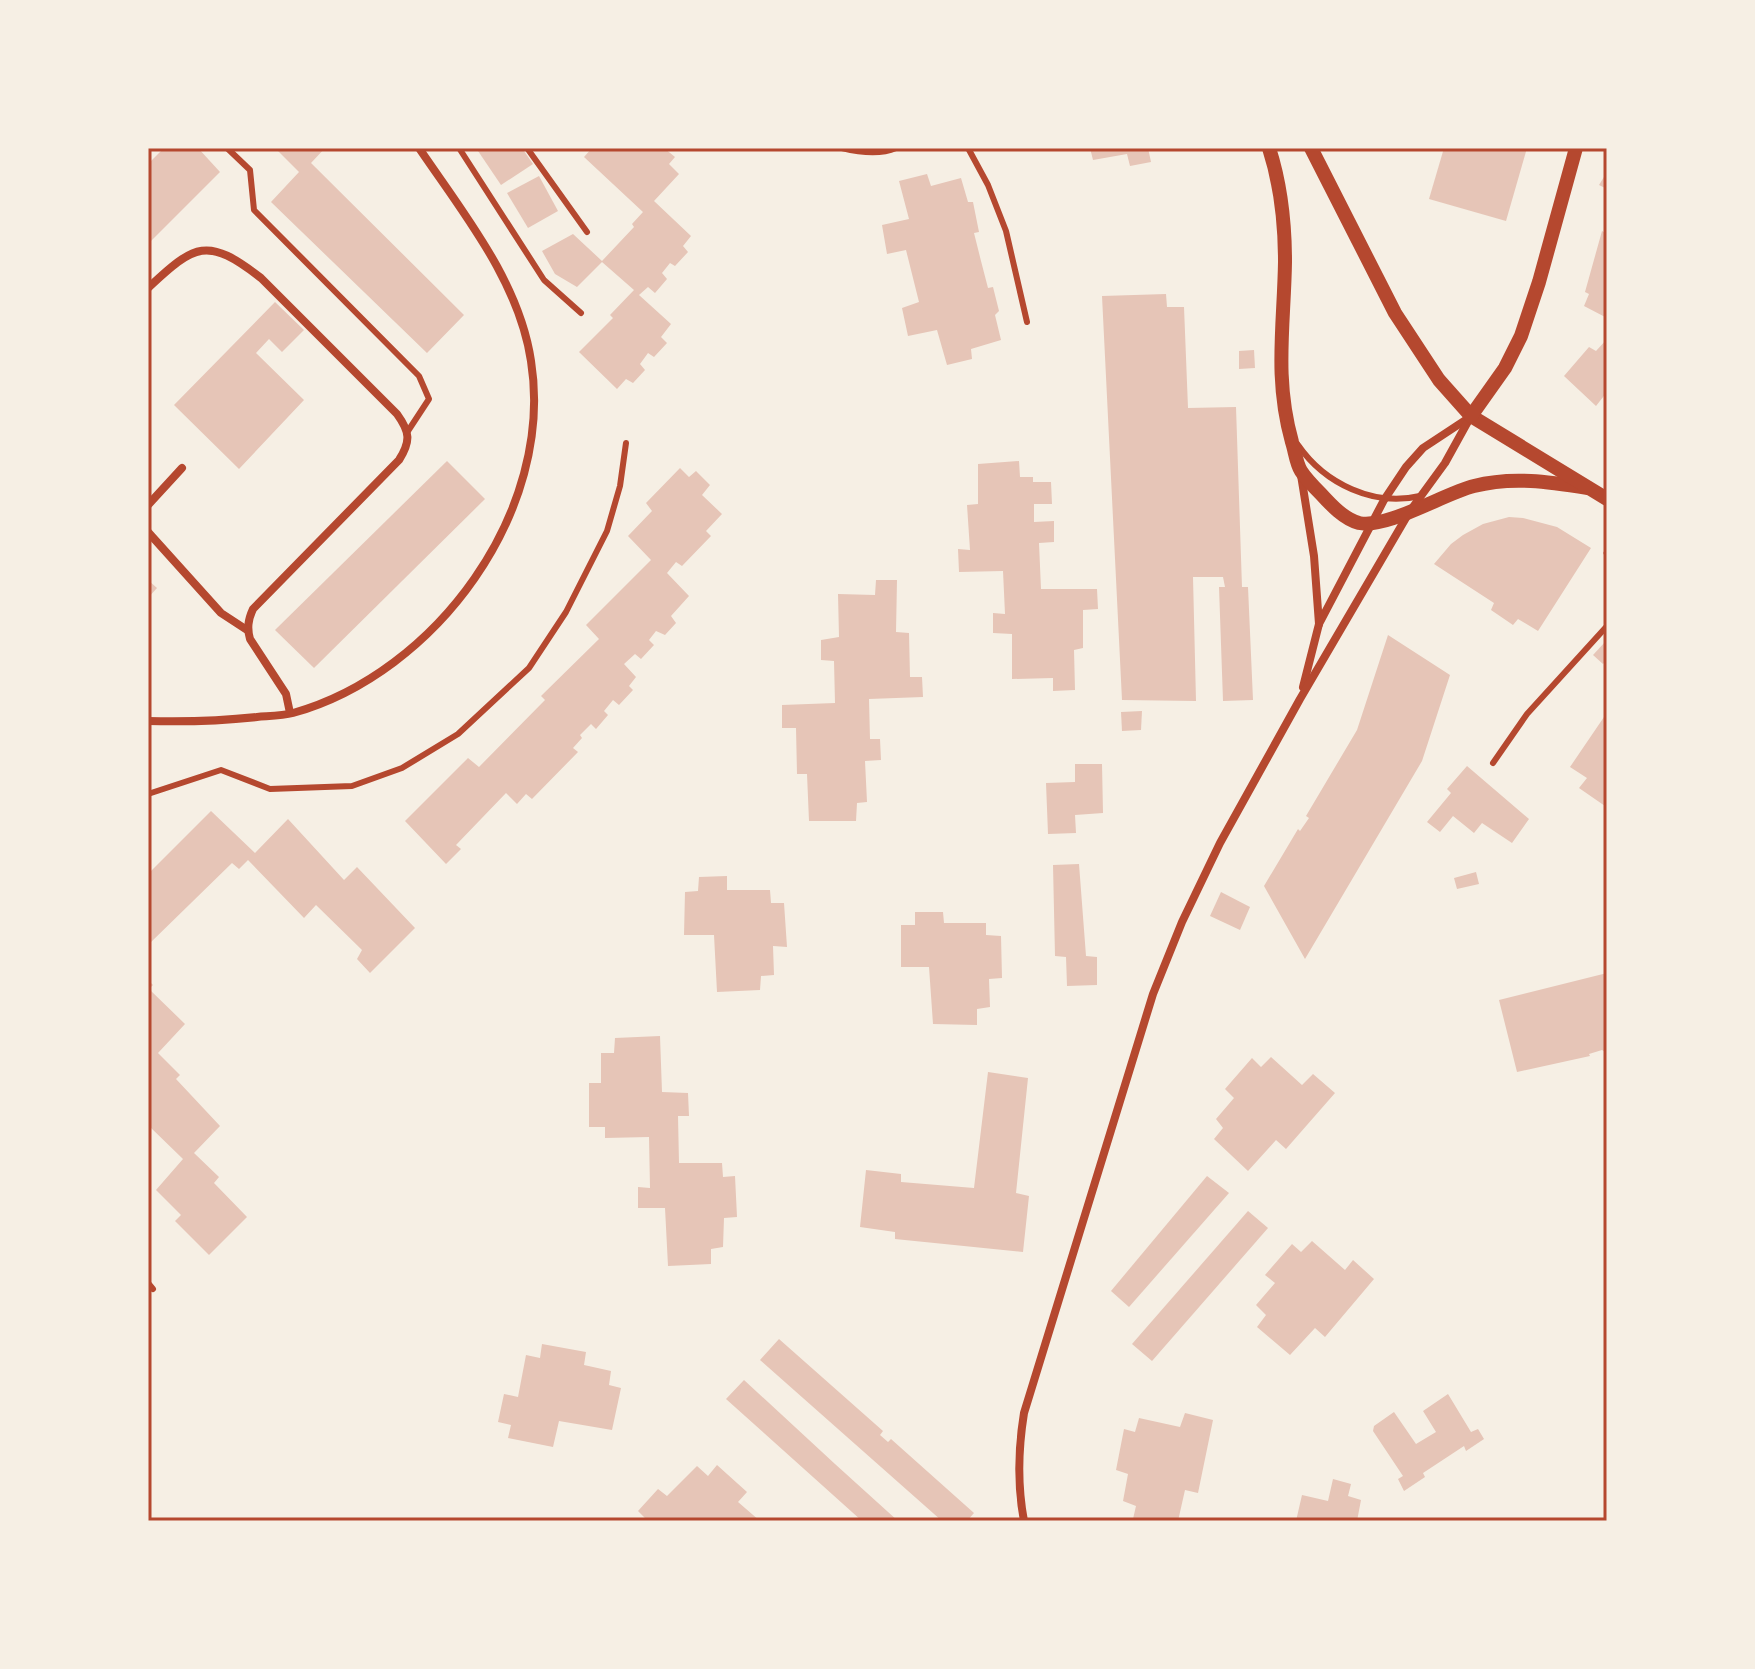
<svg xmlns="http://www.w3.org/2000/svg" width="1755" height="1669" font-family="'Asap Condensed',sans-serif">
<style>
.building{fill:#e6c5b7}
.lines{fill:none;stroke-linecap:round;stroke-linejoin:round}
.path{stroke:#b5482f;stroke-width:5}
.service{stroke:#b5482f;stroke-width:6}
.minor{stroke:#b5482f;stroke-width:8}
.tertiary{stroke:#b5482f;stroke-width:14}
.neatline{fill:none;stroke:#b5482f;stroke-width:3}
</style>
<rect width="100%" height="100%" fill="#f6efe4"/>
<g class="building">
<polygon points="164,148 198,148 220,172 148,244 148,164"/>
<polygon points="275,148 325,148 311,163 464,315 427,353 271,202 299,172"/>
<polygon points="476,148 522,148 533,164 501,185"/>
<polygon points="592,148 664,148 675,157 669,164 679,174 654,201 691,236 683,246 688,252 675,266 670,263 662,273 667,279 655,293 648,287 639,295 671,324 661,337 667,343 654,357 648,353 640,364 645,370 633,383 626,379 617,389 579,352 613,318 610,315 634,290 602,262 577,287 555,274 542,251 573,234 602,261 634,227 632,224 643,212 584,157"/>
<polygon points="1090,148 1148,148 1151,162 1130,166 1127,154 1093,160"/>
<polygon points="1444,148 1527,148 1506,221 1429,199"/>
<polygon points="1607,172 1607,189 1599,185"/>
<polygon points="927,174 931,186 961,178 968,202 973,202 979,232 974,233 981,261 988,288 993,287 999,311 995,315 1001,340 971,349 972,359 947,365 937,330 908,336 902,308 919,302 906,250 887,254 882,225 909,219 899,181"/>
<polygon points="539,176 558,211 528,228 507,193"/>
<polygon points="1602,231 1607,234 1607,318 1584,306 1589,294 1585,292"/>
<polygon points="1166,294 1167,307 1184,307 1188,408 1236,407 1242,587 1248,587 1253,700 1223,701 1219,587 1225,587 1223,577 1193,577 1196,701 1122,700 1102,296"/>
<polygon points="275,302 304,330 282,352 269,339 256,353 304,400 239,469 174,405"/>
<polygon points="1607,339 1607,392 1596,406 1564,376 1589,347 1596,351"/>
<polygon points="1254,350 1255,368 1239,369 1239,351"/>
<polygon points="447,461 485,499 314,668 275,630"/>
<polygon points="1019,461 1020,477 1033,477 1033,482 1051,482 1052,504 1034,504 1034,522 1054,521 1054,542 1039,543 1041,589 1097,589 1098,609 1083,610 1083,648 1074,650 1075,690 1053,691 1053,678 1012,679 1012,634 993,633 993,613 1005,614 1003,571 959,572 958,549 970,550 967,505 978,504 978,464"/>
<polygon points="680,468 689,477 696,471 710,485 702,495 722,514 706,531 711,536 682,566 676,562 667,573 689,596 671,616 676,623 665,635 656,631 649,640 654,645 641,659 635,654 624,664 636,677 629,686 633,690 619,705 613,700 604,711 608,715 596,729 591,724 580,735 582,738 573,748 578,752 532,799 526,794 517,804 506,793 456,845 461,849 446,864 405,821 468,758 479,767 545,700 541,696 599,639 586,625 651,560 628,536 652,511 646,503"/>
<polygon points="1509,517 1523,518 1557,527 1591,548 1538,631 1518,619 1513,625 1491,610 1494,603 1434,564 1451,544 1463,535 1483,524"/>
<polygon points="148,580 157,588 148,598"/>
<polygon points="876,580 897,580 896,632 909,633 910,677 922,677 923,697 869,699 870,739 880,739 881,760 865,761 867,802 857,803 856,821 809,821 807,774 797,774 796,728 782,728 782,705 835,703 834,661 821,660 821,640 839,637 838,594 875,595"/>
<polygon points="1388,635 1450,675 1422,761 1305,959 1264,886 1298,829 1300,831 1309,818 1306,816 1357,730"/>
<polygon points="1605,642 1607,645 1607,660 1603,664 1593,655"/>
<polygon points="1142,711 1141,730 1122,731 1121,712"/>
<polygon points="1604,717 1607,719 1605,806 1579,788 1587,778 1570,767"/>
<polygon points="1075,764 1102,764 1103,813 1075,815 1076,833 1048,834 1046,783 1075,782"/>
<polygon points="1467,766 1529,819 1512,843 1482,823 1474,833 1453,816 1440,832 1427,822 1451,793 1447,789"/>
<polygon points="211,811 255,853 288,819 344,880 357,867 415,928 370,973 357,959 362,950 316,905 304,918 248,860 239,869 232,863 148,945 148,874"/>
<polygon points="1079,864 1086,956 1097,957 1097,985 1067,986 1066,957 1055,956 1053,865"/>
<polygon points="1476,872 1479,884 1457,889 1454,878"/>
<polygon points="727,876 727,890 770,890 771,903 784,903 787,947 773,946 774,975 761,976 760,990 717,992 714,935 684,935 685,892 698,891 699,877"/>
<polygon points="1221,892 1250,907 1240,930 1210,916"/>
<polygon points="915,912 943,912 944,923 986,923 986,935 1001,936 1002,978 989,979 990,1007 977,1009 977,1025 933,1024 929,967 901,967 901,925 915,925"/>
<polygon points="1607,973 1607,1053 1602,1050 1589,1054 1590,1056 1517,1072 1499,1000"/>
<polygon points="148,980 153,985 149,989 185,1024 158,1053 180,1075 176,1079 220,1126 194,1153 219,1177 214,1183 247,1217 209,1255 175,1221 181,1215 156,1190 183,1159 148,1125"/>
<polygon points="660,1036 662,1092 688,1093 689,1116 678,1116 679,1163 722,1163 723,1177 735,1176 737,1217 724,1218 723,1247 711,1249 711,1264 668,1266 665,1208 638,1208 638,1187 650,1188 649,1137 605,1138 605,1127 589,1127 589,1083 601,1083 601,1053 614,1053 615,1038"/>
<polygon points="1271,1057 1302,1085 1313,1074 1335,1093 1286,1149 1276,1140 1248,1171 1214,1139 1223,1128 1216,1119 1234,1098 1225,1089 1252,1058 1261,1067"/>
<polygon points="988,1072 1028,1078 1016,1193 1029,1196 1023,1252 895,1239 895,1232 860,1227 866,1170 901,1174 901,1182 974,1188"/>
<polygon points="1207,1176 1229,1193 1129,1307 1111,1291"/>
<polygon points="1248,1211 1268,1228 1152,1361 1132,1344"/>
<polygon points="1312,1241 1345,1270 1353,1260 1374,1279 1325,1337 1315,1328 1290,1355 1257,1327 1266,1315 1256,1305 1275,1283 1265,1275 1292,1244 1301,1252"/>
<polygon points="779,1339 883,1431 880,1435 888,1442 891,1439 974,1513 967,1521 942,1521 760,1360"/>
<polygon points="542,1344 586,1352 584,1365 611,1371 609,1385 621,1388 612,1430 559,1421 553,1447 508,1438 511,1425 498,1422 504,1394 518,1397 526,1355 540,1358"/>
<polygon points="744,1380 835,1464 898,1521 862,1521 726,1399"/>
<polygon points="1448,1394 1471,1432 1478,1429 1484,1439 1466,1451 1464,1446 1423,1473 1425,1477 1404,1491 1398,1479 1403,1476 1373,1431 1374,1426 1394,1412 1416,1444 1436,1432 1423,1411"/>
<polygon points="1185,1413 1213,1420 1198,1493 1185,1490 1178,1521 1133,1519 1136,1506 1123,1501 1128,1474 1116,1470 1124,1429 1135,1432 1139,1418 1180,1427"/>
<polygon points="717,1465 747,1492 738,1502 760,1521 648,1521 638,1511 658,1489 667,1496 697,1466 708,1476"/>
<polygon points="1333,1479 1351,1484 1348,1496 1361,1500 1357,1521 1296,1521 1302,1495 1328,1501"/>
</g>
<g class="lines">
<polyline class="path" points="1606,553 1607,553"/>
<g class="service">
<polyline points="227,148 250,170 254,210 419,376 429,399 408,431"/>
<polyline points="459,148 544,280 581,313"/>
<polyline points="527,148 587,232"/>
<path d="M842,148C858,152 880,155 896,148"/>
<polyline points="968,148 988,185 1006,231 1027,322"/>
<path d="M1298,445C1325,484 1374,507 1420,496"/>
<polyline points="1493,763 1527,714 1607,626"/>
<polyline points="148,794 221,770 270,789 352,786 402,768 458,734 529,668 566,612 607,531 620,486 626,443"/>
<polyline points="148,1283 153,1289"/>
</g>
<g class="minor">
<path d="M148,288C195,244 207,236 261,278L397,414C410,432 411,441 399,460L253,609C248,620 247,628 250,639L286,694L290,713"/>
<polyline points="1301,475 1314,556 1319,624"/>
<polyline points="148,505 182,468"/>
<polyline points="148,532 221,613 247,630"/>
<polyline points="1303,687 1319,624 1384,500 1406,467 1423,448 1467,419"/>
<path d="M148,721C185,722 220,721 257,717C269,716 282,716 293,713C436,673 555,511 531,361C519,281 463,213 419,148"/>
<path d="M1024,1521C1017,1484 1018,1450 1024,1413L1153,994L1182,922L1220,843L1300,699L1410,511L1445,463L1471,416"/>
</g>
<g class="tertiary">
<path d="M1269,148C1281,185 1285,223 1285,262C1284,326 1274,378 1292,442C1295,451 1296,463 1301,471C1306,479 1314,487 1321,494C1331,505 1344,519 1359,523C1387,529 1445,493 1474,486C1512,476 1550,482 1588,488"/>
<polyline points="1311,148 1395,313 1439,380 1471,416 1607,499"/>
<polyline points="1471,416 1505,368 1521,336 1539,282 1576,148"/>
</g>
</g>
<rect width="1755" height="1669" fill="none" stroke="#f6efe4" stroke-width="300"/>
<rect x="150" y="150" width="1455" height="1369" class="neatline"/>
</svg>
